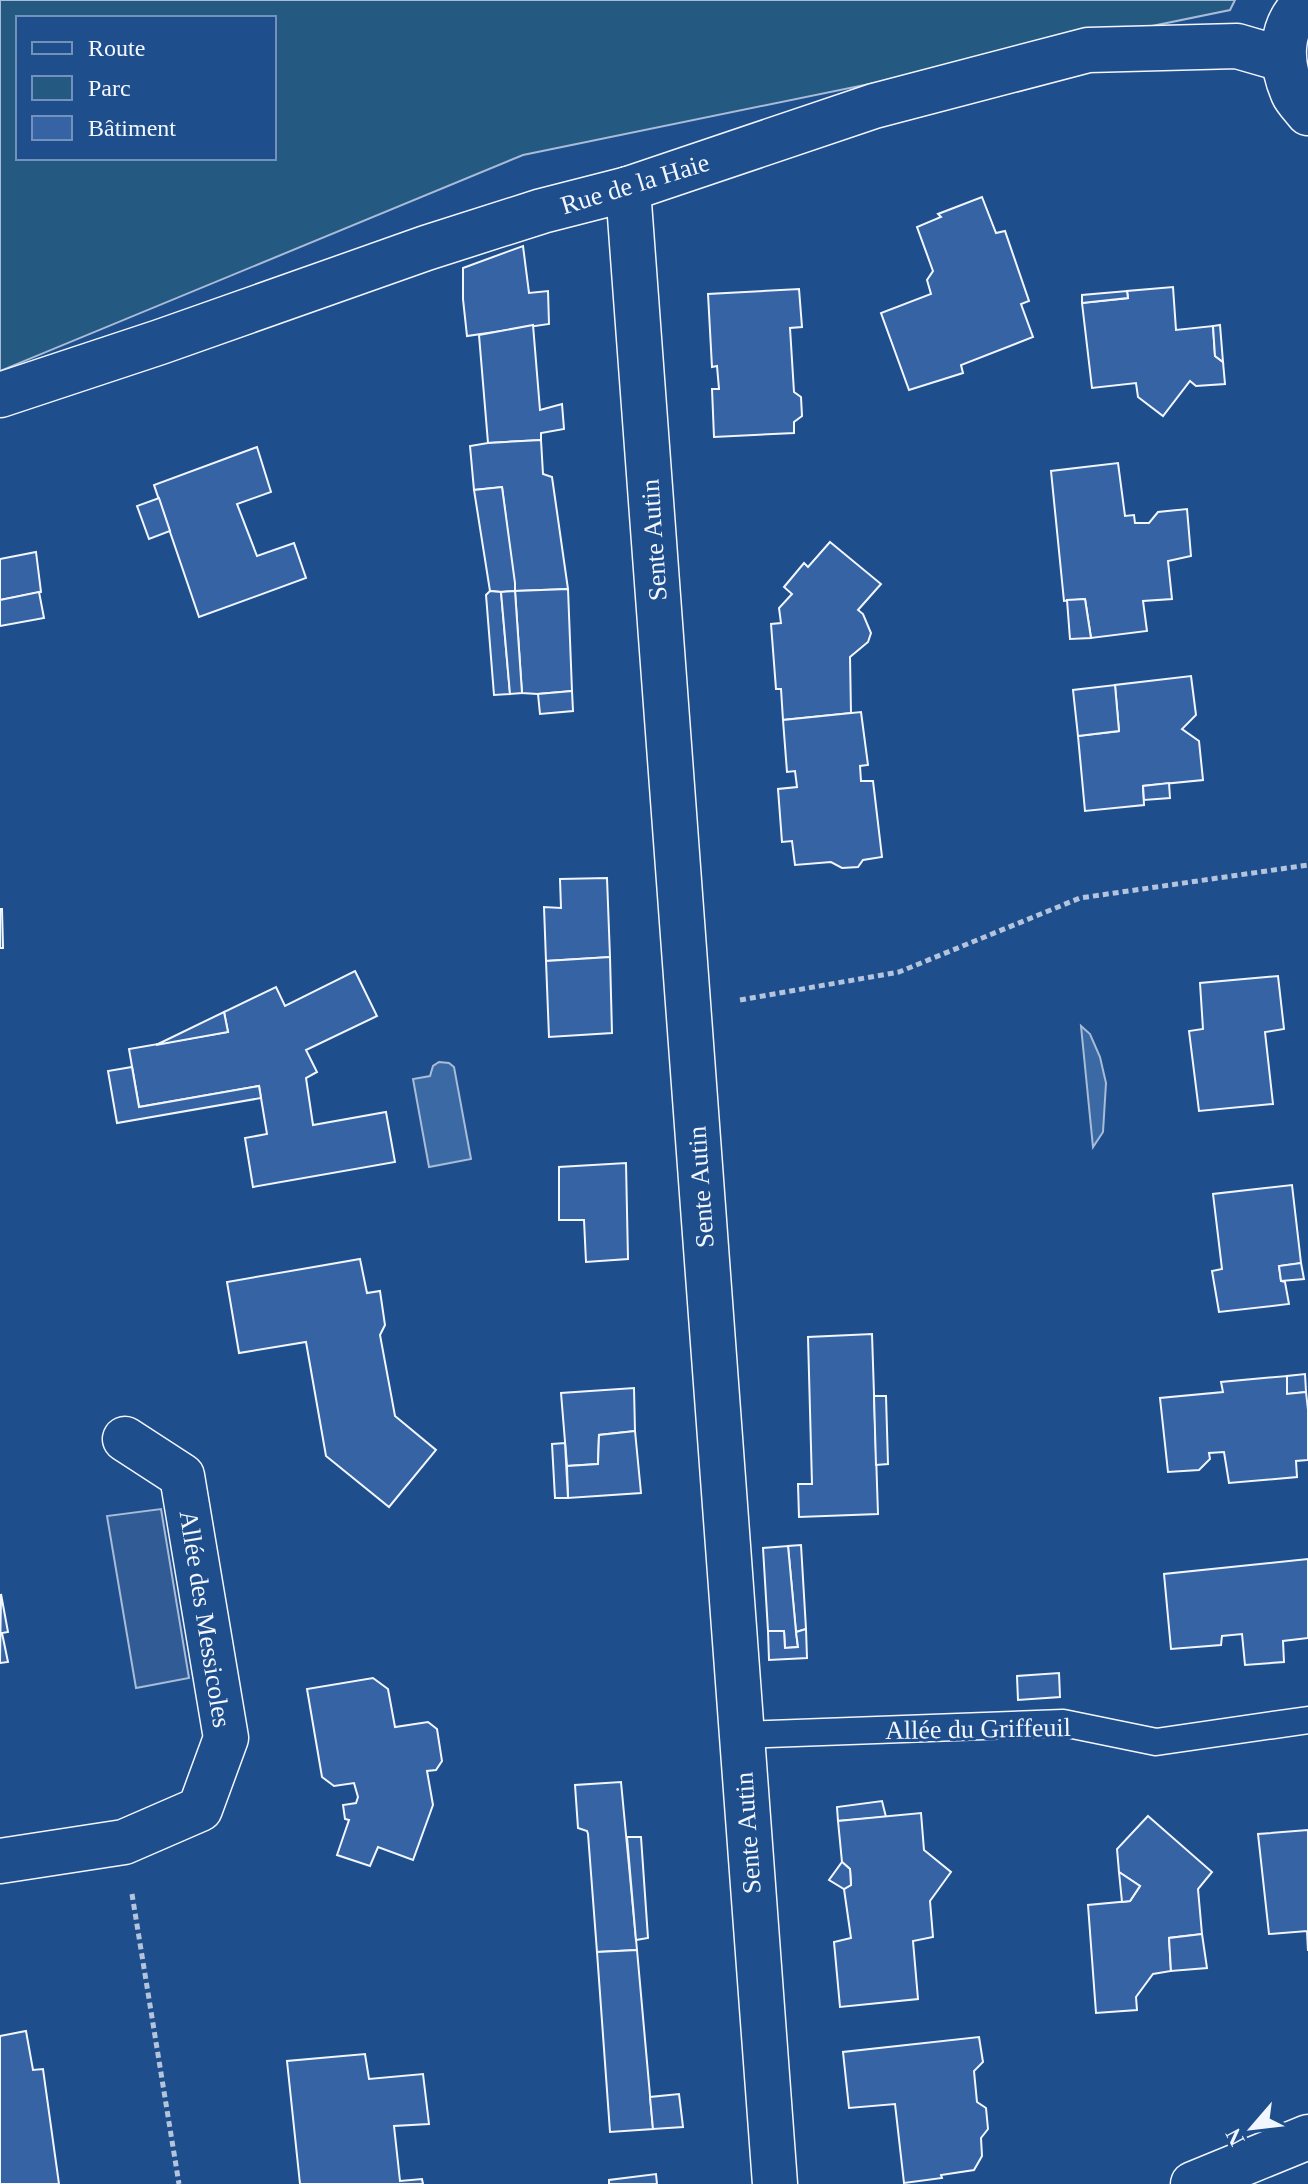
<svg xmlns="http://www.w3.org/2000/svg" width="1308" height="2184" font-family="'Times New Roman',serif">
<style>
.green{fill:#245a82;stroke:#a8bbd7;stroke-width:2;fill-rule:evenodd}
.parking{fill:#305b95;stroke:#a8bbd7;stroke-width:2}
.water{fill:#3b69a3;stroke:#a8bbd7;stroke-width:2}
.building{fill:#3563a3;stroke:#f2f6ff;stroke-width:2}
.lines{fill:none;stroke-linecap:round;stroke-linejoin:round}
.lane-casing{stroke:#f2f6ff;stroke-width:29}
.street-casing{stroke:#f2f6ff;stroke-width:47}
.secondary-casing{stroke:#f2f6ff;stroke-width:47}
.path{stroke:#b3c4dc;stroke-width:5;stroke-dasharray:6 4;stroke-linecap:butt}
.lane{stroke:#1f4e8c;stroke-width:26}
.street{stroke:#1f4e8c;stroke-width:44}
.secondary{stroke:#1f4e8c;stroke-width:44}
.labels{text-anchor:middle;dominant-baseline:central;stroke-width:6;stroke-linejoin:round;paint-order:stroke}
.street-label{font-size:26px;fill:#f2f6ff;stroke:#1f4e8c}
</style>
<rect width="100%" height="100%" fill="#1f4e8c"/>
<path class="green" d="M0,0H1235L1230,10L523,155L0,371ZM18,18H274V158H18Z"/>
<polygon class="parking" points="161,1509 189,1678 136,1688 107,1516"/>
<g class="water">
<polygon points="1081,1026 1090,1034 1100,1057 1106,1083 1103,1132 1093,1147"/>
<polygon points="439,1062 449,1063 454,1067 471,1159 429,1167 413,1079 430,1076 433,1066"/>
</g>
<g class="building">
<polygon points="982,197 996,233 1005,231 1029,301 1021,304 1033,337 961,365 963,373 909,390 881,313 931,294 927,280 933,271 917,227 941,217 938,214"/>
<polygon points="523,246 529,293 548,291 549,324 467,336 463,299 463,268"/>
<polygon points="1173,287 1176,330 1213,326 1215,356 1223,362 1225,384 1196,386 1190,381 1163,416 1138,397 1136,383 1092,388 1082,303 1128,298 1127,291"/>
<polygon points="799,289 802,327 790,328 794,392 801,397 802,416 794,422 794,433 714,437 712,389 719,389 717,366 712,367 708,294"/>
<polygon points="1127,291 1128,298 1082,303 1082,295"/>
<polygon points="533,325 540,410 562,404 564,429 541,433 541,440 488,443 479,335"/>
<polygon points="1220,325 1223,362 1215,356 1213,326"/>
<polygon points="541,440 543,474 552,477 568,589 515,591 502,487 474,490 470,446 488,443"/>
<polygon points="257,447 271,492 237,504 257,556 294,543 306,578 199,617 154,485"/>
<polygon points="1118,463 1125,516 1134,515 1135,523 1149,523 1158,512 1187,509 1191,556 1168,561 1172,599 1143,601 1147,631 1091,638 1085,599 1064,601 1051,471"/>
<polygon points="502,487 515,583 515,591 501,592 490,591 474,490"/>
<polygon points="159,498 170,531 149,539 137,506"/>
<polygon points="830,542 881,584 858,610 863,614 871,633 868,642 850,657 851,713 783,720 781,689 776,689 771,624 781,623 779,608 792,594 784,587 804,563 808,567"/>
<polygon points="36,552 41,592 0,600 0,559"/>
<polygon points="568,589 572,691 538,694 522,693 515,591"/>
<polygon points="490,591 501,592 510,694 494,695 486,595"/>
<polygon points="515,591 522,693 510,694 501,592"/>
<polygon points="39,592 44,618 0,626 0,600"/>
<polygon points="1085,599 1091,638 1070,639 1067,600"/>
<polygon points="1191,676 1196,715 1182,729 1199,741 1203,780 1143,786 1144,805 1085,811 1078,736 1119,731 1115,685"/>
<polygon points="1115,685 1119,731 1078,736 1073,690"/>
<polygon points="572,691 573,711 540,714 538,694"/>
<polygon points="861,712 868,765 860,766 861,781 873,781 882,857 863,860 858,867 842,868 831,862 795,865 792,841 782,842 778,789 797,787 795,771 787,772 783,720"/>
<polygon points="1169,783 1170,798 1144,800 1143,786"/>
<polygon points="607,878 610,957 546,961 544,907 561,908 560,879"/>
<polygon points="0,909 2,909 3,948 0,948"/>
<polygon points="610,957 612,1033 549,1037 546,961"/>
<polygon points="355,971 377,1016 306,1050 317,1072 306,1078 313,1125 386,1112 395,1162 253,1187 245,1138 267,1134 259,1086 139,1107 129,1049 228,1032 224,1012 276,987 285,1006"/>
<polygon points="1278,976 1284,1029 1265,1032 1273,1104 1199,1111 1189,1031 1203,1029 1200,983"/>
<polygon points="224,1012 228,1032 156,1045"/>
<polygon points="132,1067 139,1107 259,1086 261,1098 117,1123 108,1071"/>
<polygon points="626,1163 628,1259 586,1262 584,1220 559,1220 559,1167"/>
<polygon points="1292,1185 1301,1263 1279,1266 1281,1281 1285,1282 1289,1304 1219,1312 1212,1271 1222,1269 1213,1194"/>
<polygon points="360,1259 367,1293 380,1291 385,1325 380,1335 395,1416 436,1450 389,1507 326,1456 306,1342 239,1353 227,1282"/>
<polygon points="1301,1263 1304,1279 1281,1281 1279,1266"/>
<polygon points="872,1334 878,1514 799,1517 798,1484 812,1484 808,1337"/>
<polygon points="1305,1374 1306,1392 1287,1394 1287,1376"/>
<polygon points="1287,1376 1287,1394 1306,1392 1308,1410 1308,1460 1296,1461 1297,1477 1229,1483 1224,1452 1209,1453 1210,1459 1199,1470 1168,1472 1160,1398 1223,1392 1221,1382"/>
<polygon points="634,1388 635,1431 599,1435 598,1464 567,1466 561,1393"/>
<polygon points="874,1396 886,1396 888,1464 876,1465"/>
<polygon points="635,1431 641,1493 568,1498 567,1466 598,1464 599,1435"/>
<polygon points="565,1443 568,1498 555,1498 552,1444"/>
<polygon points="801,1545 806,1629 796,1632 788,1546"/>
<polygon points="788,1546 796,1632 798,1647 785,1648 784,1631 768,1631 763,1548"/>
<polygon points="1308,1559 1308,1638 1283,1641 1284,1662 1245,1665 1242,1634 1222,1636 1221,1645 1171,1649 1164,1574"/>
<polygon points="1,1594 8,1632 2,1633 8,1662 0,1663"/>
<polygon points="806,1629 807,1658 769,1660 768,1631 784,1631 785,1648 798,1647 796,1632"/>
<polygon points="1059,1673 1060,1697 1018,1700 1017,1676"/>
<polygon points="373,1678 388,1689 395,1727 428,1722 437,1729 442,1761 436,1770 427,1771 433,1805 413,1860 378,1847 370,1866 337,1855 349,1820 345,1819 343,1805 356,1803 358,1797 354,1783 334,1786 322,1777 307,1689"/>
<polygon points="621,1782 637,1950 597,1952 588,1834 587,1831 578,1828 575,1785"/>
<polygon points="882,1801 886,1817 838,1821 837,1807"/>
<polygon points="921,1813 924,1850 951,1872 930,1901 933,1937 913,1941 918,1999 840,2007 834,1942 851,1938 844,1889 851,1885 850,1869 842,1862 838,1821"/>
<polygon points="1148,1816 1212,1872 1198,1889 1202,1934 1169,1938 1171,1971 1153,1974 1136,1997 1137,2010 1096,2013 1088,1905 1130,1901 1140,1886 1119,1872 1117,1849"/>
<polygon points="1308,1830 1308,1951 1307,1931 1269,1934 1258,1834"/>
<polygon points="627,1837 641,1837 648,1938 636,1940"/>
<polygon points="842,1862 850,1869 851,1885 844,1889 829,1880"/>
<polygon points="1119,1872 1140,1886 1130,1901 1122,1902"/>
<polygon points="1202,1934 1207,1968 1171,1971 1169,1938"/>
<polygon points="637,1950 653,2129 610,2132 597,1952"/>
<polygon points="26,2031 33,2070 43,2069 59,2184 0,2184 0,2036"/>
<polygon points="979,2037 983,2062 974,2071 977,2102 986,2108 988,2129 981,2138 982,2156 974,2170 941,2175 942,2178 904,2183 895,2104 849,2108 843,2052"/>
<polygon points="365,2054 369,2079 423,2074 429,2124 394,2126 400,2181 422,2179 423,2184 300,2184 287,2061"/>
<polygon points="679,2094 683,2127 653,2129 650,2097"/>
<polygon points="656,2174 657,2184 609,2184 609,2180"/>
</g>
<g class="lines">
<g class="lane-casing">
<polyline id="lane" points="741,1735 1063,1723 1156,1742 1308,1720"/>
</g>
<g class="street-casing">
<g id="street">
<polyline points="628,189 775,2184"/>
<polyline points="0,1861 124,1842 200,1809 226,1738 182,1476 125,1439"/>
<polyline points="1193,2184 1308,2137"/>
</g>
</g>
<g class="secondary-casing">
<g id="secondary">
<path d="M1308,1C1279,24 1279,61 1293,93C1296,100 1303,106 1308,113"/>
<polyline points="0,395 160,342 426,248 542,211 628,189 874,106 1088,50 1237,46 1282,59"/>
</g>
</g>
<g class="path">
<polyline points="740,1000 899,972 1080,898 1308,865"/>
<polyline points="132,1894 179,2184"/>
</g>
<use href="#lane" class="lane"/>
<use href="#street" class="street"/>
<use href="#secondary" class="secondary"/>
</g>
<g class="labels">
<g class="street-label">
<text transform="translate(635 184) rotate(-17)">Rue de la Haie</text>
<text transform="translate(654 540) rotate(-94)">Sente Autin</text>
<text transform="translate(701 1187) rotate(-94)">Sente Autin</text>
<text transform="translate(205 1619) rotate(81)">Allée des Messicoles</text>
<text transform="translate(978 1729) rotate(-1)">Allée du Griffeuil</text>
<text transform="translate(748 1833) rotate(-94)">Sente Autin</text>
</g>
</g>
<rect x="16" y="16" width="260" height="144" fill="#1f4e8c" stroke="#7391ba" stroke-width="2"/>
<rect x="32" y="42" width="40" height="12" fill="#1f4e8c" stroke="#7391ba" stroke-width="2"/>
<text x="88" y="56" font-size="24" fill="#f2f6ff">Route</text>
<rect x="32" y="76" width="40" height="24" fill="#245a82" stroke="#7391ba" stroke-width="2"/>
<text x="88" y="96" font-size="24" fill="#f2f6ff">Parc</text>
<rect x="32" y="116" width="40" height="24" fill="#3563a3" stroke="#7391ba" stroke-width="2"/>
<text x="88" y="136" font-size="24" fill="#f2f6ff">Bâtiment</text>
<g transform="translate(1252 2128) rotate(242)" stroke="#1f4e8c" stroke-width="6" paint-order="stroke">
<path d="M0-6L14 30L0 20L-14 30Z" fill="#f2f6ff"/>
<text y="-12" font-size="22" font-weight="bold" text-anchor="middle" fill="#f2f6ff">N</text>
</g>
</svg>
